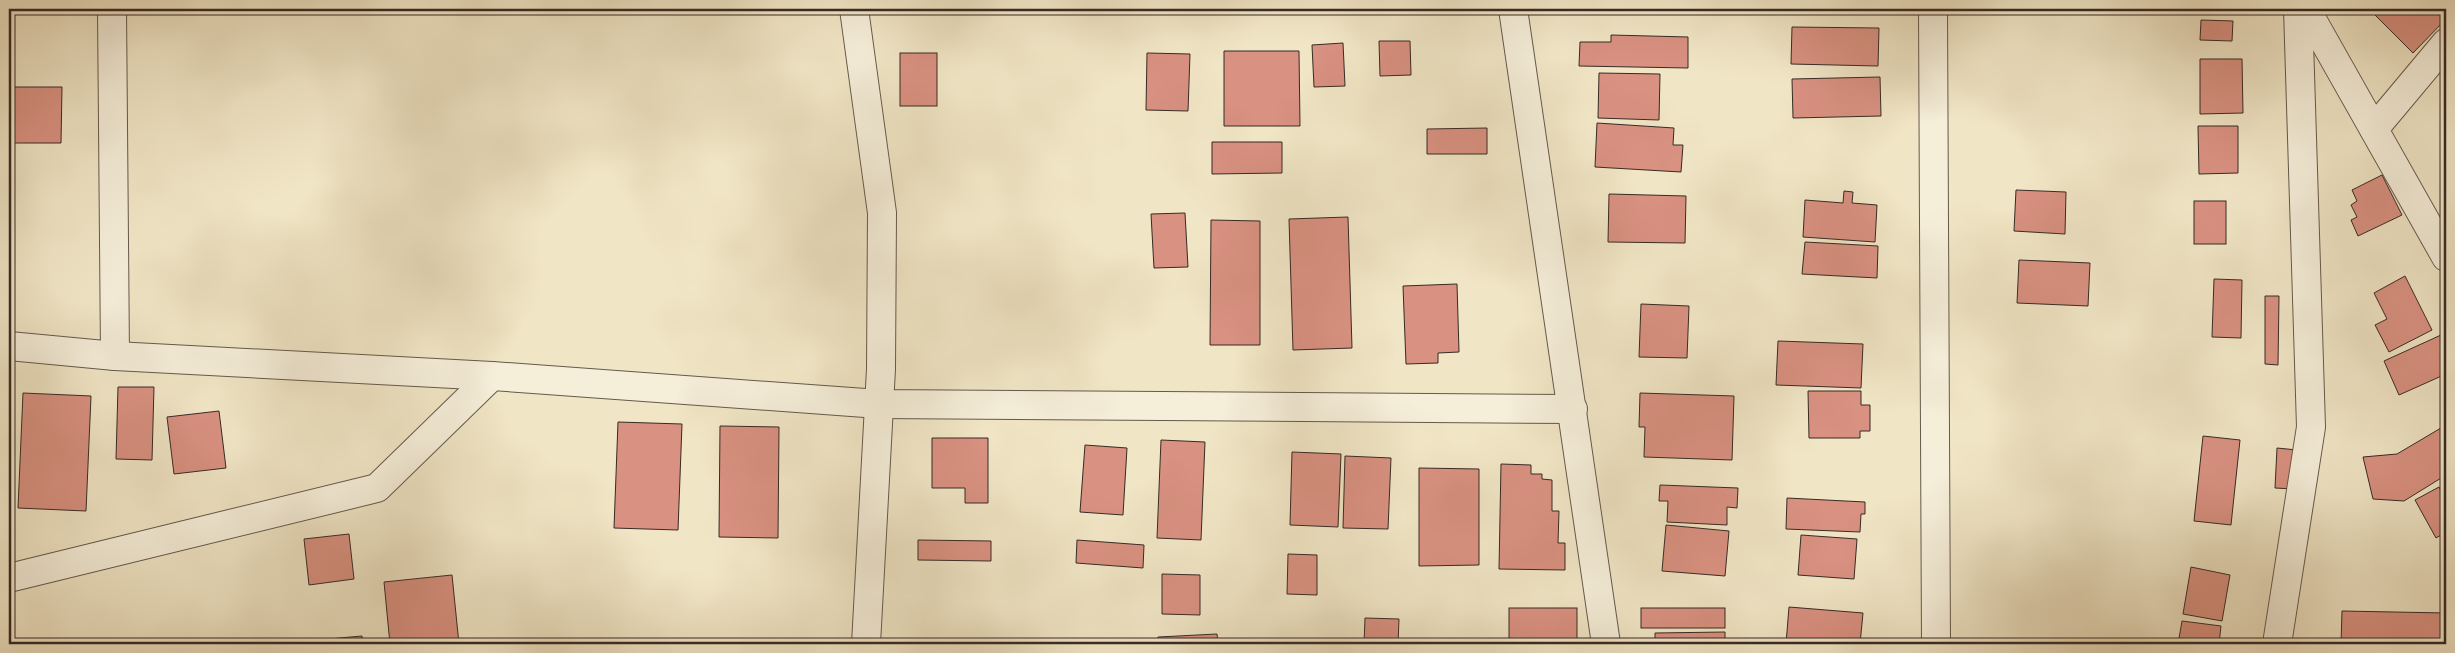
<svg xmlns="http://www.w3.org/2000/svg" width="2455" height="653" font-family="'Libre Bodoni',serif">
<style>
.building{fill:#d99181;stroke:#372a25}
.lines{fill:none;stroke-linecap:round;stroke-linejoin:round}
.street-casing{stroke:#65594d;stroke-width:30}
.street{stroke:#f5eed9;stroke-width:28}
</style>
<rect width="100%" height="100%" fill="#f0e5c5"/>
<filter id="stains"><feTurbulence type="fractalNoise" baseFrequency=".004" numOctaves="4"/><feColorMatrix values="0 0 0 0 .2 0 0 0 0 .09 0 0 0 0 .02 0 0 0 .5 -.17"/></filter>
<radialGradient id="worn" r=".72"><stop offset=".6" stop-color="#630" stop-opacity="0"/><stop offset="1" stop-color="#630" stop-opacity=".3"/></radialGradient>
<g class="building">
<polygon points="2377,9 2440,9 2446,15 2446,19 2413,53 2373,13"/>
<polygon points="2201,20 2233,21 2232,41 2200,40"/>
<polygon points="1792,27 1879,28 1878,66 1791,64"/>
<polygon points="1611,35 1688,37 1688,68 1579,66 1580,42 1611,42"/>
<polygon points="1379,41 1410,41 1411,75 1380,76"/>
<polygon points="1343,43 1345,86 1314,87 1312,45"/>
<polygon points="1224,51 1299,51 1300,126 1224,126"/>
<rect x="900" y="53" width="37" height="53"/>
<polygon points="1147,53 1190,54 1188,111 1146,110"/>
<polygon points="2200,59 2242,59 2243,113 2200,114"/>
<polygon points="1599,73 1660,74 1659,120 1598,118"/>
<polygon points="1880,77 1881,116 1793,118 1792,79"/>
<polygon points="9,87 62,87 61,143 9,143"/>
<polygon points="1597,123 1674,128 1673,145 1683,145 1681,172 1595,167"/>
<polygon points="2198,126 2238,126 2238,173 2199,174"/>
<polygon points="1487,128 1487,154 1427,154 1427,129"/>
<polygon points="1212,142 1282,142 1282,173 1212,174"/>
<polygon points="2382,175 2402,215 2358,236 2351,220 2357,217 2351,205 2357,201 2352,190"/>
<polygon points="2016,190 2066,192 2065,234 2014,231"/>
<polygon points="1844,191 1853,192 1852,203 1877,205 1875,242 1803,237 1805,200 1843,203"/>
<polygon points="1609,194 1686,196 1685,243 1608,242"/>
<rect x="2194" y="201" width="32" height="43"/>
<polygon points="1185,213 1188,267 1154,268 1151,214"/>
<polygon points="1348,217 1352,348 1293,350 1289,219"/>
<polygon points="1211,220 1260,221 1260,345 1210,345"/>
<polygon points="1805,242 1878,246 1877,278 1802,274"/>
<polygon points="2019,260 2090,263 2088,306 2017,303"/>
<polygon points="2405,276 2432,330 2389,352 2375,325 2387,319 2374,293"/>
<polygon points="2214,279 2242,280 2241,338 2212,337"/>
<polygon points="1457,284 1459,352 1438,353 1438,363 1406,364 1403,286"/>
<polygon points="2265,296 2279,296 2278,365 2265,364"/>
<polygon points="1641,304 1689,306 1687,358 1639,357"/>
<polygon points="2441,335 2446,348 2446,374 2399,395 2384,361"/>
<polygon points="1778,341 1863,344 1861,388 1776,385"/>
<polygon points="118,387 154,387 152,460 116,459"/>
<polygon points="1808,391 1861,391 1861,405 1870,405 1870,431 1860,431 1860,438 1809,438"/>
<polygon points="23,393 91,396 86,511 18,508"/>
<polygon points="1640,393 1734,396 1732,460 1644,457 1645,427 1639,427"/>
<polygon points="219,411 226,468 174,474 167,417"/>
<polygon points="618,422 682,424 678,530 614,528"/>
<polygon points="2446,425 2446,475 2404,501 2373,499 2363,457 2397,454"/>
<polygon points="720,426 779,427 778,538 719,537"/>
<polygon points="2203,436 2240,440 2231,525 2194,521"/>
<polygon points="932,438 988,438 988,503 965,503 965,488 932,488"/>
<polygon points="1161,440 1205,442 1201,540 1157,538"/>
<polygon points="1085,445 1127,448 1123,515 1080,512"/>
<polygon points="2277,448 2297,450 2294,489 2275,488"/>
<polygon points="1292,452 1341,454 1338,527 1290,525"/>
<polygon points="1345,456 1391,458 1388,529 1343,528"/>
<polygon points="1501,464 1531,465 1531,474 1542,474 1542,479 1552,480 1552,511 1559,511 1558,543 1565,543 1565,570 1499,569"/>
<polygon points="1419,468 1479,469 1479,565 1419,566"/>
<polygon points="1660,485 1738,488 1737,508 1727,507 1727,525 1667,522 1668,501 1659,501"/>
<polygon points="2439,487 2446,500 2446,532 2436,538 2415,500"/>
<polygon points="1787,498 1865,502 1865,514 1861,514 1860,532 1786,529"/>
<polygon points="1666,525 1729,531 1725,576 1662,571"/>
<polygon points="349,534 354,579 309,585 304,539"/>
<polygon points="1801,535 1857,539 1854,579 1798,575"/>
<polygon points="918,540 991,541 991,561 918,560"/>
<polygon points="1077,540 1144,545 1143,568 1076,563"/>
<polygon points="1288,554 1317,555 1317,595 1287,594"/>
<polygon points="2191,567 2230,575 2222,621 2183,614"/>
<polygon points="1162,574 1200,575 1200,615 1162,614"/>
<polygon points="452,575 459,644 390,644 384,582"/>
<polygon points="1789,607 1863,613 1860,644 1786,644"/>
<rect x="1509" y="608" width="68" height="36"/>
<rect x="1641" y="608" width="84" height="20"/>
<polygon points="2342,611 2446,613 2446,644 2341,644"/>
<polygon points="1365,618 1399,619 1398,644 1364,644"/>
<polygon points="2182,621 2221,626 2219,644 2178,644"/>
<polygon points="1725,632 1725,644 1655,644 1655,633"/>
<polygon points="1217,634 1218,644 1158,644 1158,637"/>
<polygon points="362,636 363,644 317,644 317,640"/>
</g>
<g class="lines">
<g class="street-casing">
<g id="street">
<polyline points="112,9 115,356"/>
<polyline points="854,9 882,213 881,369 866,644"/>
<polyline points="1513,9 1606,644"/>
<polyline points="1933,9 1936,644"/>
<polyline points="2306,9 2446,257"/>
<polyline points="2374,129 2446,43"/>
<polyline points="9,346 115,356 492,376 879,404 1573,409"/>
<polyline points="9,578 377,488 492,376"/>
<polyline points="2277,644 2311,427 2298,9"/>
</g>
</g>
<use href="#street" class="street"/>
</g>
<rect width="2455" height="653" fill="none" stroke="#f0e5c5" stroke-width="30"/>
<rect x="10" y="10" width="2435" height="633" fill="none" stroke="#372a25" stroke-width="2.5"/>
<rect x="15" y="15" width="2425" height="623" fill="none" stroke="#372a25"/>
<rect width="100%" height="100%" filter="url(#stains)"/>
<rect width="100%" height="100%" fill="url(#worn)"/>
</svg>
